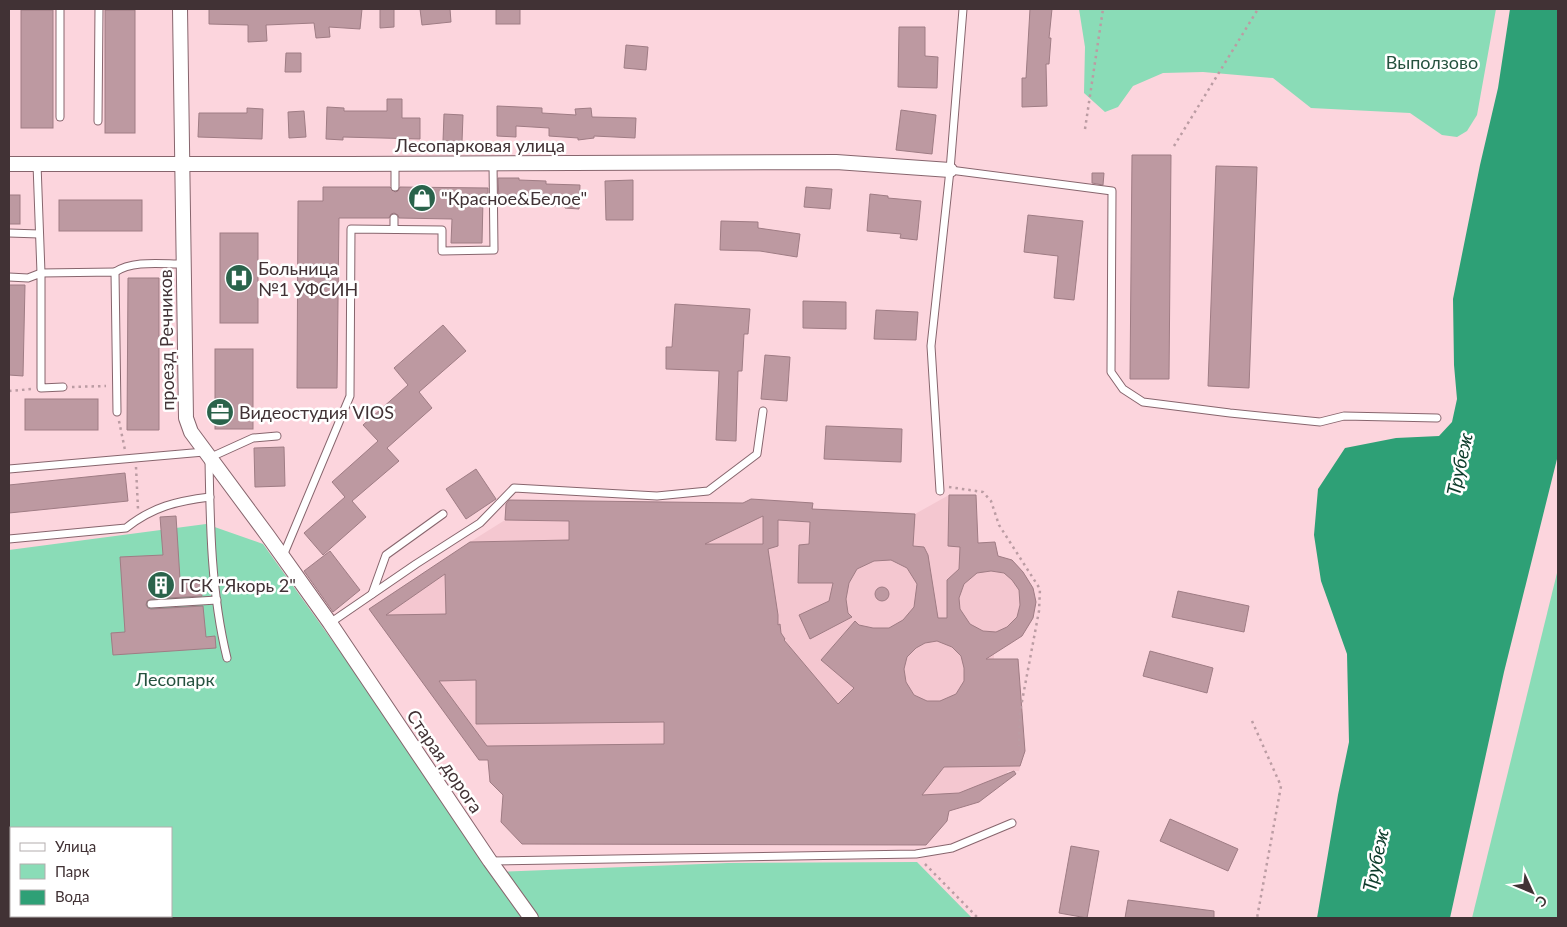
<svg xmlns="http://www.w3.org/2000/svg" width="1567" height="927" font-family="Lato,sans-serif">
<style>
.built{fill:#f4c7d0}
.green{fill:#8adcb7;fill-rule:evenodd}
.water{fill:#2ea076}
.building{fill:#bd99a1;stroke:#9f7c84;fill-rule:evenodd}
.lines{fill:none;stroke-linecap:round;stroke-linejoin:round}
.service-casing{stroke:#87656d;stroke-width:9}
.minor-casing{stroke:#87656d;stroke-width:16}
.path{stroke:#bb9ca3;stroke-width:2.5;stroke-dasharray:2.5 4;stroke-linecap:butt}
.service{stroke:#fff;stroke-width:7}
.minor{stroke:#fff;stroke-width:14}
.labels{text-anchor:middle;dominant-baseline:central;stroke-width:5;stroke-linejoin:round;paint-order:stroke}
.park-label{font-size:18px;fill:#25523f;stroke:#fff}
.street-label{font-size:18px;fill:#413235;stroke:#fff}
.poi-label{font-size:18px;fill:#413235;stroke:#fff;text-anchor:start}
.water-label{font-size:19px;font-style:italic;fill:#0c3b2a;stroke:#fff}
</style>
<rect width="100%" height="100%" fill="#fcd5dd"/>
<polygon class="built" points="949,495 976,495 978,543 995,542 998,556 1012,560 1023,572 1033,588 1036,602 1033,618 1022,636 1009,645 994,649 994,659 1018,659 1025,751 1019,771 1008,771 999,786 949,811 947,821 926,845 522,844 501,822 503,795 490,782 488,760 479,760 369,609 470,542 505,520 506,500 743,503 751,499 813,503 813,509 915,514"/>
<g class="green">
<polygon points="1079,9 1496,9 1477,115 1467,131 1457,137 1442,135 1410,113 1311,108 1273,78 1203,72 1163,73 1133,86 1118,107 1105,112 1084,93 1085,47"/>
<path d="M206,524L263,544L498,872L728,863L917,862L972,918H9V550ZM11,828H171V916H11Z"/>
<polygon points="1558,569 1558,918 1472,918"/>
</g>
<polygon class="water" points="1510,9 1558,9 1558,455 1504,672 1450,918 1317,918 1338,795 1349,742 1347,654 1321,581 1314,535 1318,489 1345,448 1396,438 1439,436 1452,422 1457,399 1454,365 1453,299 1480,165 1498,88"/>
<g class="building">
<polygon points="209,9 362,9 360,29 329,27 330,37 316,38 314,23 266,25 267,41 248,42 248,25 209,24"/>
<polygon points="380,9 394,9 394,27 380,28"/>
<polygon points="420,9 450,9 451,22 422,25"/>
<rect x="496" y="9" width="24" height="15"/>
<polygon points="1030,9 1052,9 1049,38 1051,38 1049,64 1046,64 1047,106 1022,107 1022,78 1026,78"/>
<rect x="21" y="10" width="32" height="118"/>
<rect x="105" y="10" width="30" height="123"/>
<polygon points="899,27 925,27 925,56 938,57 937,88 898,87"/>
<polygon points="626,45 648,47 646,70 624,68"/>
<polygon points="286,53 301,53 301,72 285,72"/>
<polygon points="387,99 402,99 402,118 420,118 420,139 343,137 343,140 326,139 327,107 344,108 344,111 387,111"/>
<polygon points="497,106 542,108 542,113 576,115 575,109 591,108 592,117 636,118 635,138 594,136 594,138 578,140 578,138 549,136 549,128 516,126 516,137 497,136"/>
<polygon points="247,108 263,109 262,139 198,137 199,113 247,113"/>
<polygon points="901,110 936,115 932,154 896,150"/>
<polygon points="304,111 306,137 289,138 288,112"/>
<polygon points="444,114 463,115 462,142 443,141"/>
<polygon points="1132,155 1171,155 1169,379 1130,379"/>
<polygon points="1216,166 1257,167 1249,388 1208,386"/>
<polygon points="1092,173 1104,173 1103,185 1092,183"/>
<polygon points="498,178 519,178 519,180 546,181 546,184 580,185 579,209 565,208 565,206 527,205 527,200 499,200"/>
<polygon points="633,180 633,220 606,220 605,181"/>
<polygon points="323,187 390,187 395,192 398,191 400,187 488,188 488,200 483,200 482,243 451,243 452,219 399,218 398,215 394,213 391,214 389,218 339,218 337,388 297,388 298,201 323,201"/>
<polygon points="806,187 832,189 830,209 804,207"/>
<polygon points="870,194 888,196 888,198 921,201 917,240 900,238 901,234 867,231"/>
<rect x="9" y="195" width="11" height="29"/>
<rect x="59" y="200" width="83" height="31"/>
<polygon points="1028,215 1083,221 1074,300 1054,298 1058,256 1024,252"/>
<polygon points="721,221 758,222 758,228 800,234 797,257 760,251 720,250"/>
<rect x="220" y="233" width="38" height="90"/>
<polygon points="128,278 159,278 159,430 127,430"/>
<polygon points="9,285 25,285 23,376 9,375"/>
<polygon points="803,301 846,302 846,329 803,328"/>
<polygon points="675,304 750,309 748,334 744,334 742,371 738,371 736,441 716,440 719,371 666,369 666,347 672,347"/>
<polygon points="876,310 918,312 916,340 874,339"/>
<polygon points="443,325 466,351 419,392 432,408 387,448 399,461 352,501 366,517 323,555 304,533 345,497 332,482 378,441 363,425 408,385 394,368"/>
<rect x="215" y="349" width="38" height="80"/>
<polygon points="765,355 790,357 787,401 761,399"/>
<rect x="25" y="399" width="73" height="31"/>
<polygon points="826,426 902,429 901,462 824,459"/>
<polygon points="284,447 285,486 255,487 254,448"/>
<polygon points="476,469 496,499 466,519 446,489"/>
<polygon points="125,473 128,501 9,513 9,485"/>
<path d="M949,495H976L978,543L995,542L998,556L1012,560L1023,572L1033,588L1036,602L1033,618L1022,636L986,659H1018L1025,751L1020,766L944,767L922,795L959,793L1014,771L1016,774L979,802L949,811L947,821L926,845L522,844L501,822L503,795L490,782L488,760H479L369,609L470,542L569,540V521L505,520L506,504L509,500L743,503L751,499L813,503L812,509L915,514L913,546L924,547L928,555L938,618H947V580L959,569L960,547L948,546ZM763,516V544H705ZM778,520L810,522L809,544L799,545L798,583H833L829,601L799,615L810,639L852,617L848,613L846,599L849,583L857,569L874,561L891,560L907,568L917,584L914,607L903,620L889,628H873L859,625L855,621L821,660L854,688L838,704L784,640L785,639L781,633L780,624L778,625V615L768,549L778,546ZM991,571L1004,573L1012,580L1019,590L1020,605L1017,617L1007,627L996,632L983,631L970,624L960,609L959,598L964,584L977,573ZM445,574L446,614L386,615ZM937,641L952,647L961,656L964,668V681L956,694L940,701H927L914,695L906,682L904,669L907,657L916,648L925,643ZM476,680V724L664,722V744L487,746L439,681Z"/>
<polygon points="176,516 180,579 201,578 202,596 151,599 147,601 146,605 148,608 151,609 203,606 206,637 215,636 216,648 113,655 111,633 125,632 120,557 163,555 160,517"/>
<polygon points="330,551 360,590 333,612 304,571"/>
<circle cx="882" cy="594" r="7"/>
<polygon points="1178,591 1249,606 1244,632 1172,617"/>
<polygon points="1150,651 1213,668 1207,693 1143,676"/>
<polygon points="1170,819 1238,849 1228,871 1160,841"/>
<polygon points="1071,846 1099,851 1087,918 1059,913"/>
<polygon points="1128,900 1214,911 1214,918 1125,918"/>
</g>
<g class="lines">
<g class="service-casing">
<g id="service">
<polyline points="60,9 60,117"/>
<polyline points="98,121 99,9"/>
<polyline points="37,164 41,273 115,272 117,412"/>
<polyline points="950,170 1112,191 1111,372 1123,389 1143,402 1230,413 1320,422 1344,416 1437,418"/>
<polyline points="395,187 395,164"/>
<polyline points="394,218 394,229"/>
<polyline points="9,233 39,234"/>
<path d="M115,272C133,260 161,264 183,264"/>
<polyline points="9,277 28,278 41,273 41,388 63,387"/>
<polyline points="9,469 204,452"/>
<polyline points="940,491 931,346 950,170 963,9"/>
<path d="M9,539L126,528C152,507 177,501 210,497"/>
<polyline points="283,556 350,396 351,229 442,230 442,251 494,250 493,163"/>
<polyline points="372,594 386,555 443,514"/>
<polyline points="151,604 217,600"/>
<polyline points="330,623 416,564 480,523 514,488 657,496 708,491 757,454 763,411"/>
<path d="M227,658C211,593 210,524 209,458L253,438L277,436"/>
<polyline points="491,861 916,854 952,848 1012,823"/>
</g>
</g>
<g class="minor-casing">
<g id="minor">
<polyline points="180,9 186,418 191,432 268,536 330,623 490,861 531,918"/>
<polyline points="9,164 350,164 836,162 950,170"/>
</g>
</g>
<g class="path">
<polyline points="1085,129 1103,9"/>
<polyline points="1174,146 1258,9"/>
<polyline points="72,387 106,386"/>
<polyline points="9,391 32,389"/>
<polyline points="119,421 125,450"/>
<polyline points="136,467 138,509"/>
<polyline points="949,487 983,492 991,501 999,525 1040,589 1039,611 1020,712 1019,746"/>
<polyline points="1252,721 1281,786 1257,918"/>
<polyline points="925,864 978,918"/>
</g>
<use href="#service" class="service"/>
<use href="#minor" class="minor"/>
</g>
<defs>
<g id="shop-disc" transform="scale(1.4375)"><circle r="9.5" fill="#2a634b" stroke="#fff"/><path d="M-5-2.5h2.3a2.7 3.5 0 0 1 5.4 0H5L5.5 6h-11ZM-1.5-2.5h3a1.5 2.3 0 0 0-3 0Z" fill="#fff"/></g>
<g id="hospital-disc" transform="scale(1.4375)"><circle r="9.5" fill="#2a634b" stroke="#fff"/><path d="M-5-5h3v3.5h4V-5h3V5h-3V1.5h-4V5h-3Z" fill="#fff"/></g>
<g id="office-disc" transform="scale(1.4375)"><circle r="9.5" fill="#2a634b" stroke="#fff"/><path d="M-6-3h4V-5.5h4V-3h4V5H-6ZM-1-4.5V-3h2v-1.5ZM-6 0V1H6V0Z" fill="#fff"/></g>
<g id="building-disc" transform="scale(1.4375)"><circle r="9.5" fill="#2a634b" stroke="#fff"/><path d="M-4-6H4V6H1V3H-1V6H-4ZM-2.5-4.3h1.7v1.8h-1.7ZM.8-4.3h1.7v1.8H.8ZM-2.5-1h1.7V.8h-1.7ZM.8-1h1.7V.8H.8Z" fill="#fff"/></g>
</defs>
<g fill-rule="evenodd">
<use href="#shop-disc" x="422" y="198"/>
<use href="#hospital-disc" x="239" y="278"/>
<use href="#office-disc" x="220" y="412"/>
<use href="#building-disc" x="161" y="585"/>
</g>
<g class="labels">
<g class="park-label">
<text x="1432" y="62">Выползово</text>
<text x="175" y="679">Лесопарк</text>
</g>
<g class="street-label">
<text x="480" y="145">Лесопарковая улица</text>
<text transform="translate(166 340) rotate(-91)">проезд Речников</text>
<text transform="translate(445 761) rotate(56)">Старая дорога</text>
</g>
<g class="poi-label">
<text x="441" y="198">"Красное&amp;Белое"</text>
<text x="258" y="268">Больница<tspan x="258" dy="21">№1 УФСИН</tspan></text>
<text x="239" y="412">Видеостудия VIOS</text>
<text x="180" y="585">ГСК "Якорь 2"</text>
</g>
<g class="water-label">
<text transform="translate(1459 464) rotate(-78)">Трубеж</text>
<text transform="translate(1375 860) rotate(-78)">Трубеж</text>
</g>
</g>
<rect width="1567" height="927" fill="none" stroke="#413235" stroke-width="20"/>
<rect x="10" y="827" width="162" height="90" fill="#ffffff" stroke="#b3adae"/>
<rect x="20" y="843" width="25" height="8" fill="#ffffff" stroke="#b3adae"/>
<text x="55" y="852" font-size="15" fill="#413235">Улица</text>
<rect x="20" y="864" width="25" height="15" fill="#8adcb7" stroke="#b3adae"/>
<text x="55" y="877" font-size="15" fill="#413235">Парк</text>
<rect x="20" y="890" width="25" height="15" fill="#2ea076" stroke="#b3adae"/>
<text x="55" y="902" font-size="15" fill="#413235">Вода</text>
<g transform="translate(1532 892) rotate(134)" stroke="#ffffff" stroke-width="4" paint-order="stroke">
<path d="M0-4L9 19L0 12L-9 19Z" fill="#413235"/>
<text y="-8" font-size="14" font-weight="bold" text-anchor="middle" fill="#413235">С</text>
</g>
</svg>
